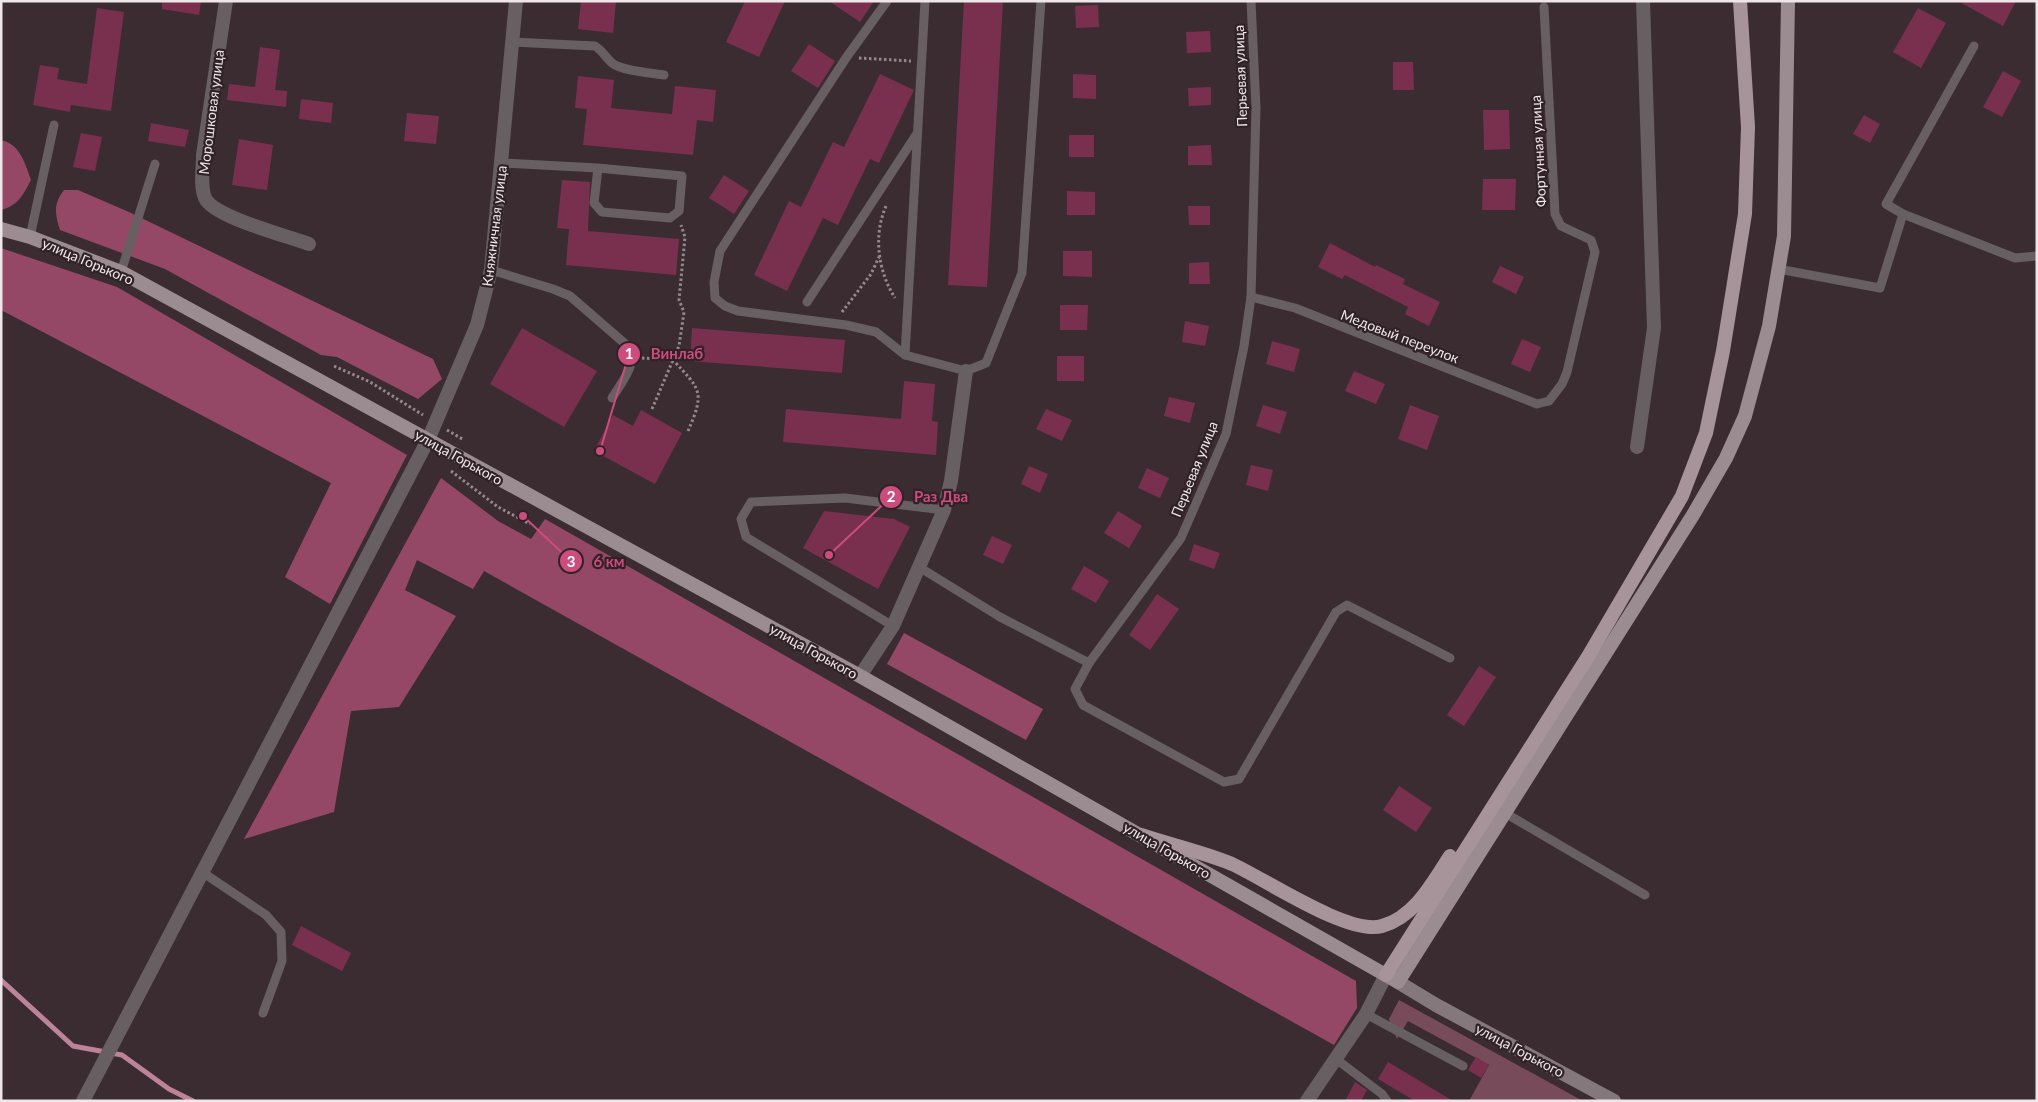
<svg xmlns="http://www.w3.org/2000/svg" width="2038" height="1102" font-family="Lato,sans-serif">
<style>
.green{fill:#784b5b}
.forest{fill:#944866}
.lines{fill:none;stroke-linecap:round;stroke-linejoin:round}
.stream{stroke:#bd8399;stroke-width:5}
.building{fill:#79304e}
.path{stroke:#94888c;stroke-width:3;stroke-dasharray:2.5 2.5;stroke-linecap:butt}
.service{stroke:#675f61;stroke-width:9}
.minor{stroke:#675f61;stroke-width:14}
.secondary{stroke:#84787c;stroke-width:14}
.primary{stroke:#9b8c91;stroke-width:14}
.trunk{stroke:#a6949a;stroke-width:14}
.labels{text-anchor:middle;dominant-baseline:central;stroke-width:4.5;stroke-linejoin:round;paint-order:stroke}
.street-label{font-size:14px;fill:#efe6e9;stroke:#302227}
.leader{fill:none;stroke:#cd4c7e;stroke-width:2}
.callout-dot{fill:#cd4c7e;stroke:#302227;stroke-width:2}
.mark-label{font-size:15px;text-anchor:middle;font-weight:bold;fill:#fff}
.callout-label{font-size:15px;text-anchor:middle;font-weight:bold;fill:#cd4c7e;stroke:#302227;stroke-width:4.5;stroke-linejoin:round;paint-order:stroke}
</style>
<rect width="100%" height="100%" fill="#3b2c31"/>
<polygon class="green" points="1399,1000 1583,1101 1469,1101 1489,1065 1408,1021 1397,1039 1389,1019"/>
<g class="forest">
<path d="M1,140C20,144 25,163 31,180C23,195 19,205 1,210Z"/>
<path d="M64,190H78L129,212L433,359L442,379L418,399L337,357L321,355L165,269L60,230C55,214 53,204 64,190Z"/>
<polygon points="1,248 117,287 407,455 330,604 285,577 331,483 1,310"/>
<polygon points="441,478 498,521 531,539 545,519 1356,981 1357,1008 1334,1045 484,571 473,589 417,560 405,590 456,616 399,707 351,711 334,812 244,839"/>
<polygon points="904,633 1043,709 1026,740 887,664"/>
</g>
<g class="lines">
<polyline class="stream" points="1,980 73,1046 122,1055 169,1089 193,1101"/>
</g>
<g class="building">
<polygon points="162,1 201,1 199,15 162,9"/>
<polygon points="581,1 616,1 613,33 578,29"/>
<polygon points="745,1 785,1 759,57 726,42"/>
<polygon points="829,1 874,1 860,22"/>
<polygon points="964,1 1003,1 987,287 948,285"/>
<polygon points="1958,1 2016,1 2003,26"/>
<polygon points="1098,5 1099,27 1076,28 1075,6"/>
<polygon points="97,8 124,12 111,111 71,105 70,112 33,105 40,65 59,68 57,79 87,84"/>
<polygon points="1918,8 1946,23 1921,68 1893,52"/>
<polygon points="1210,31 1211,52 1187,53 1186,32"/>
<polygon points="809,44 835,61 818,88 791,71"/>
<polygon points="260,47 280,50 275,90 287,91 286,107 227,100 229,84 255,87"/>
<polygon points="1393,62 1413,62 1414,90 1393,90"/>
<polygon points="2003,71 2021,81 2002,117 1983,107"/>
<polygon points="880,74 914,90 879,163 870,159 838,225 823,218 787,291 754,275 789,201 801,207 833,142 844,147"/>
<polygon points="1073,74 1096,75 1096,99 1073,98"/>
<polygon points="578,76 614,80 611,108 672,114 675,86 716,90 713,122 697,120 693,155 583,145 587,109 575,108"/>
<polygon points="1211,87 1211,105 1189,106 1188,88"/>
<polygon points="301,99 333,103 331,123 299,119"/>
<polygon points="1483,110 1509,110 1510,149 1484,150"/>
<polygon points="407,113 439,116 436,144 404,141"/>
<polygon points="1864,115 1880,124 1870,143 1853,134"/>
<polygon points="151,123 189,130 185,147 148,141"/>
<polygon points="81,133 102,137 95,171 73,167"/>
<rect x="1069" y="135" width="25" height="22"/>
<polygon points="239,139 273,145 267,190 232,185"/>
<polygon points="1211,145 1212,165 1188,165 1188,146"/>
<polygon points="724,175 749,191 734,214 709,198"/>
<polygon points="1483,179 1516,179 1515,210 1482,210"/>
<polygon points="562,180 590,182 588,231 679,239 676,275 566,265 569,229 557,228"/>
<polygon points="1067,191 1095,192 1095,215 1067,215"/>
<polygon points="1188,206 1210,206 1210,225 1189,225"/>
<polygon points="1330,243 1375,267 1376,265 1405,279 1403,284 1440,302 1429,326 1405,314 1408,307 1345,275 1342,279 1318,267"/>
<polygon points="1063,251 1092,251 1092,277 1063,276"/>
<polygon points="1209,262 1210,284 1189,284 1189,263"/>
<polygon points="1500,266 1524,277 1516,294 1492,282"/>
<polygon points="1060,305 1088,305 1087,330 1060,330"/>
<polygon points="1185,321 1209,326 1205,346 1182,342"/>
<polygon points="522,328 597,371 564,427 490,384"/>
<polygon points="692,328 845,340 842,373 690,361"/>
<polygon points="1522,339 1541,347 1530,372 1511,364"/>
<polygon points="1272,341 1300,349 1294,372 1266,364"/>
<rect x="1057" y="356" width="27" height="25"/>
<polygon points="1354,371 1385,384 1376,404 1345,391"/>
<polygon points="904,381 935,384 932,421 938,422 936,455 783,442 786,409 901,419"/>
<polygon points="1169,397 1195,403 1190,423 1164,416"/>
<polygon points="1263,405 1287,412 1280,434 1256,426"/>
<polygon points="1410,405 1439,416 1427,450 1398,439"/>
<polygon points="1046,409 1072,420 1062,441 1036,429"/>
<polygon points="641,410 682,433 655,484 594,451 613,415 633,426"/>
<polygon points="1251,465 1273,470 1268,491 1246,485"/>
<polygon points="1029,466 1048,474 1040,493 1021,484"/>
<polygon points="1147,468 1169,478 1160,498 1138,488"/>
<polygon points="824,511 894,519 910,527 878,589 803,548"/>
<polygon points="1118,511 1142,526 1129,548 1104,533"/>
<polygon points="992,536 1012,545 1003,564 983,555"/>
<polygon points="1194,544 1220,553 1214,569 1189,560"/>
<polygon points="1084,566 1109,581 1096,603 1071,589"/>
<polygon points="1157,594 1179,609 1150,650 1129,635"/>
<polygon points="1479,666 1496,677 1464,726 1447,715"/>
<polygon points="1399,786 1432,808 1416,832 1383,810"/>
<polygon points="301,926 351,953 342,971 292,945"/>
<polygon points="1476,1057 1489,1065 1481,1078 1468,1070"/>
<polygon points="1388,1062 1453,1101 1415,1101 1378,1079"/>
<polygon points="1355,1082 1367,1090 1361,1101 1345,1101"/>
</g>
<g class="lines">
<g class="path">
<polyline points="859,58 911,61"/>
<path d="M886,206C873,236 878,271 895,298"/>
<polyline points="842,312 871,274 879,257"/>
<path d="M642,358L673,360C701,390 705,392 688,431"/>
<polyline points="334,366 370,382 423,415"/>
<polyline points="652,409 679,346 683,319 684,312 679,300 685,237 681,225"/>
<polyline points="447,430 464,440"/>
<polyline points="451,471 498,507 530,524"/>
</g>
<g class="service">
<polyline points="887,1 846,58 720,251 714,282 715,298 725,306 738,311 846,325 876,332 905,355 966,371 986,363 1022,273 1041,1"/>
<path d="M512,42L595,46C603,51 606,58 612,63C622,71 651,73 664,75"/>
<polyline points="502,163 598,168 682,176 679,211 670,218 602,212 594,203 598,168"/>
<polyline points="1903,214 1886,204 1974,46"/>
<polyline points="30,237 54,125"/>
<polyline points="1778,269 1880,288 1903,214 2015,258 2037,256"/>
<path d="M491,270L553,289L570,296L630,348C637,365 621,383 612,398"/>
<polyline points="121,272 155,164"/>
<polyline points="1251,297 1295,308 1537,404 1549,401 1562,384 1567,372 1595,252 1591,240 1561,226 1555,214 1544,7"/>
<polyline points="807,302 916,135"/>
<polyline points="905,355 925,1"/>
<polyline points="919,567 1000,617 1089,663 1181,538 1226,434 1244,346 1251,297 1256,108 1251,1"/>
<polyline points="893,626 746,537 741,519 751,502 845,498 944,510"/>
<polyline points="1089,663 1075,689 1083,705 1224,782 1239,779 1336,612 1347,605 1450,658"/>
<polyline points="1505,813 1645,895"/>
<polyline points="202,872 266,915 281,932 282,961 263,1013"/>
<polyline points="1366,1014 1463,1066"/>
<polyline points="1336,1059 1382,1094 1387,1101"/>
</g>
<g class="minor">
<path d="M226,1L203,155C203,168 200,186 205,198C213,217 288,236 309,244"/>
<polyline points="1637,447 1654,328 1643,1"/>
<polyline points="860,676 893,626 944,510 951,481 966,371"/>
<polyline points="83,1101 428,440 477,325 491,270 516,1"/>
<polyline points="1307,1101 1366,1014 1386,975"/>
</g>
<polyline class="secondary" points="1398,982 1436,1005 1614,1101"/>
<polyline class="primary" points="1,229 30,237 121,272 860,676 1398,982 1693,515 1726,458 1745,416 1769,326 1784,236 1788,1"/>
<g class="trunk">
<path d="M1141,835C1171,845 1203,852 1232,864C1265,879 1349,936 1382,926C1415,917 1433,882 1450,856"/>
<polyline points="1386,975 1589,655 1682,496 1706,433 1723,351 1745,214 1748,127 1740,1"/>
</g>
</g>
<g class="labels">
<g class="street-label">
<text transform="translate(1240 76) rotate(-92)">Перьевая улица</text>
<text transform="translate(211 112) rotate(-83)">Морошковая улица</text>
<text transform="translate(1538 151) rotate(-93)">Фортунная улица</text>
<text transform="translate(494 226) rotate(-83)">Княжничная улица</text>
<text transform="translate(88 261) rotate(23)">улица Горького</text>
<text transform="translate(1400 336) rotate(21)">Медовый переулок</text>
<text transform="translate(459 457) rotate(29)">улица Горького</text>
<text transform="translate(1194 469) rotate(-68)">Перьевая улица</text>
<text transform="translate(814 651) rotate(29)">улица Горького</text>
<text transform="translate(1167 850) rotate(30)">улица Горького</text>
<text transform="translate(1520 1050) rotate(28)">улица Горького</text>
</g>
</g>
<path class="leader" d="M600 451L629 354M829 555L891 497M523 516L571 561"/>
<g class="callout-dot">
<circle cx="600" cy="451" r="5"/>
<circle cx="829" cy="555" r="5"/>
<circle cx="523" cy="516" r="5"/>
<circle cx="629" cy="354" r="12"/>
<circle cx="891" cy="497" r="12"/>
<circle cx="571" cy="561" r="12"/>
</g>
<g class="mark-label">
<text x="629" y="359">1</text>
<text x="891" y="502">2</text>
<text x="571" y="567">3</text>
</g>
<g class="callout-label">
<text x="677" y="359">Винлаб</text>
<text x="941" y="502">Раз Два</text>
<text x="609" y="567">6 км</text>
</g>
<rect width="2038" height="1102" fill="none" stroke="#efe6e9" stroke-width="5"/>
</svg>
